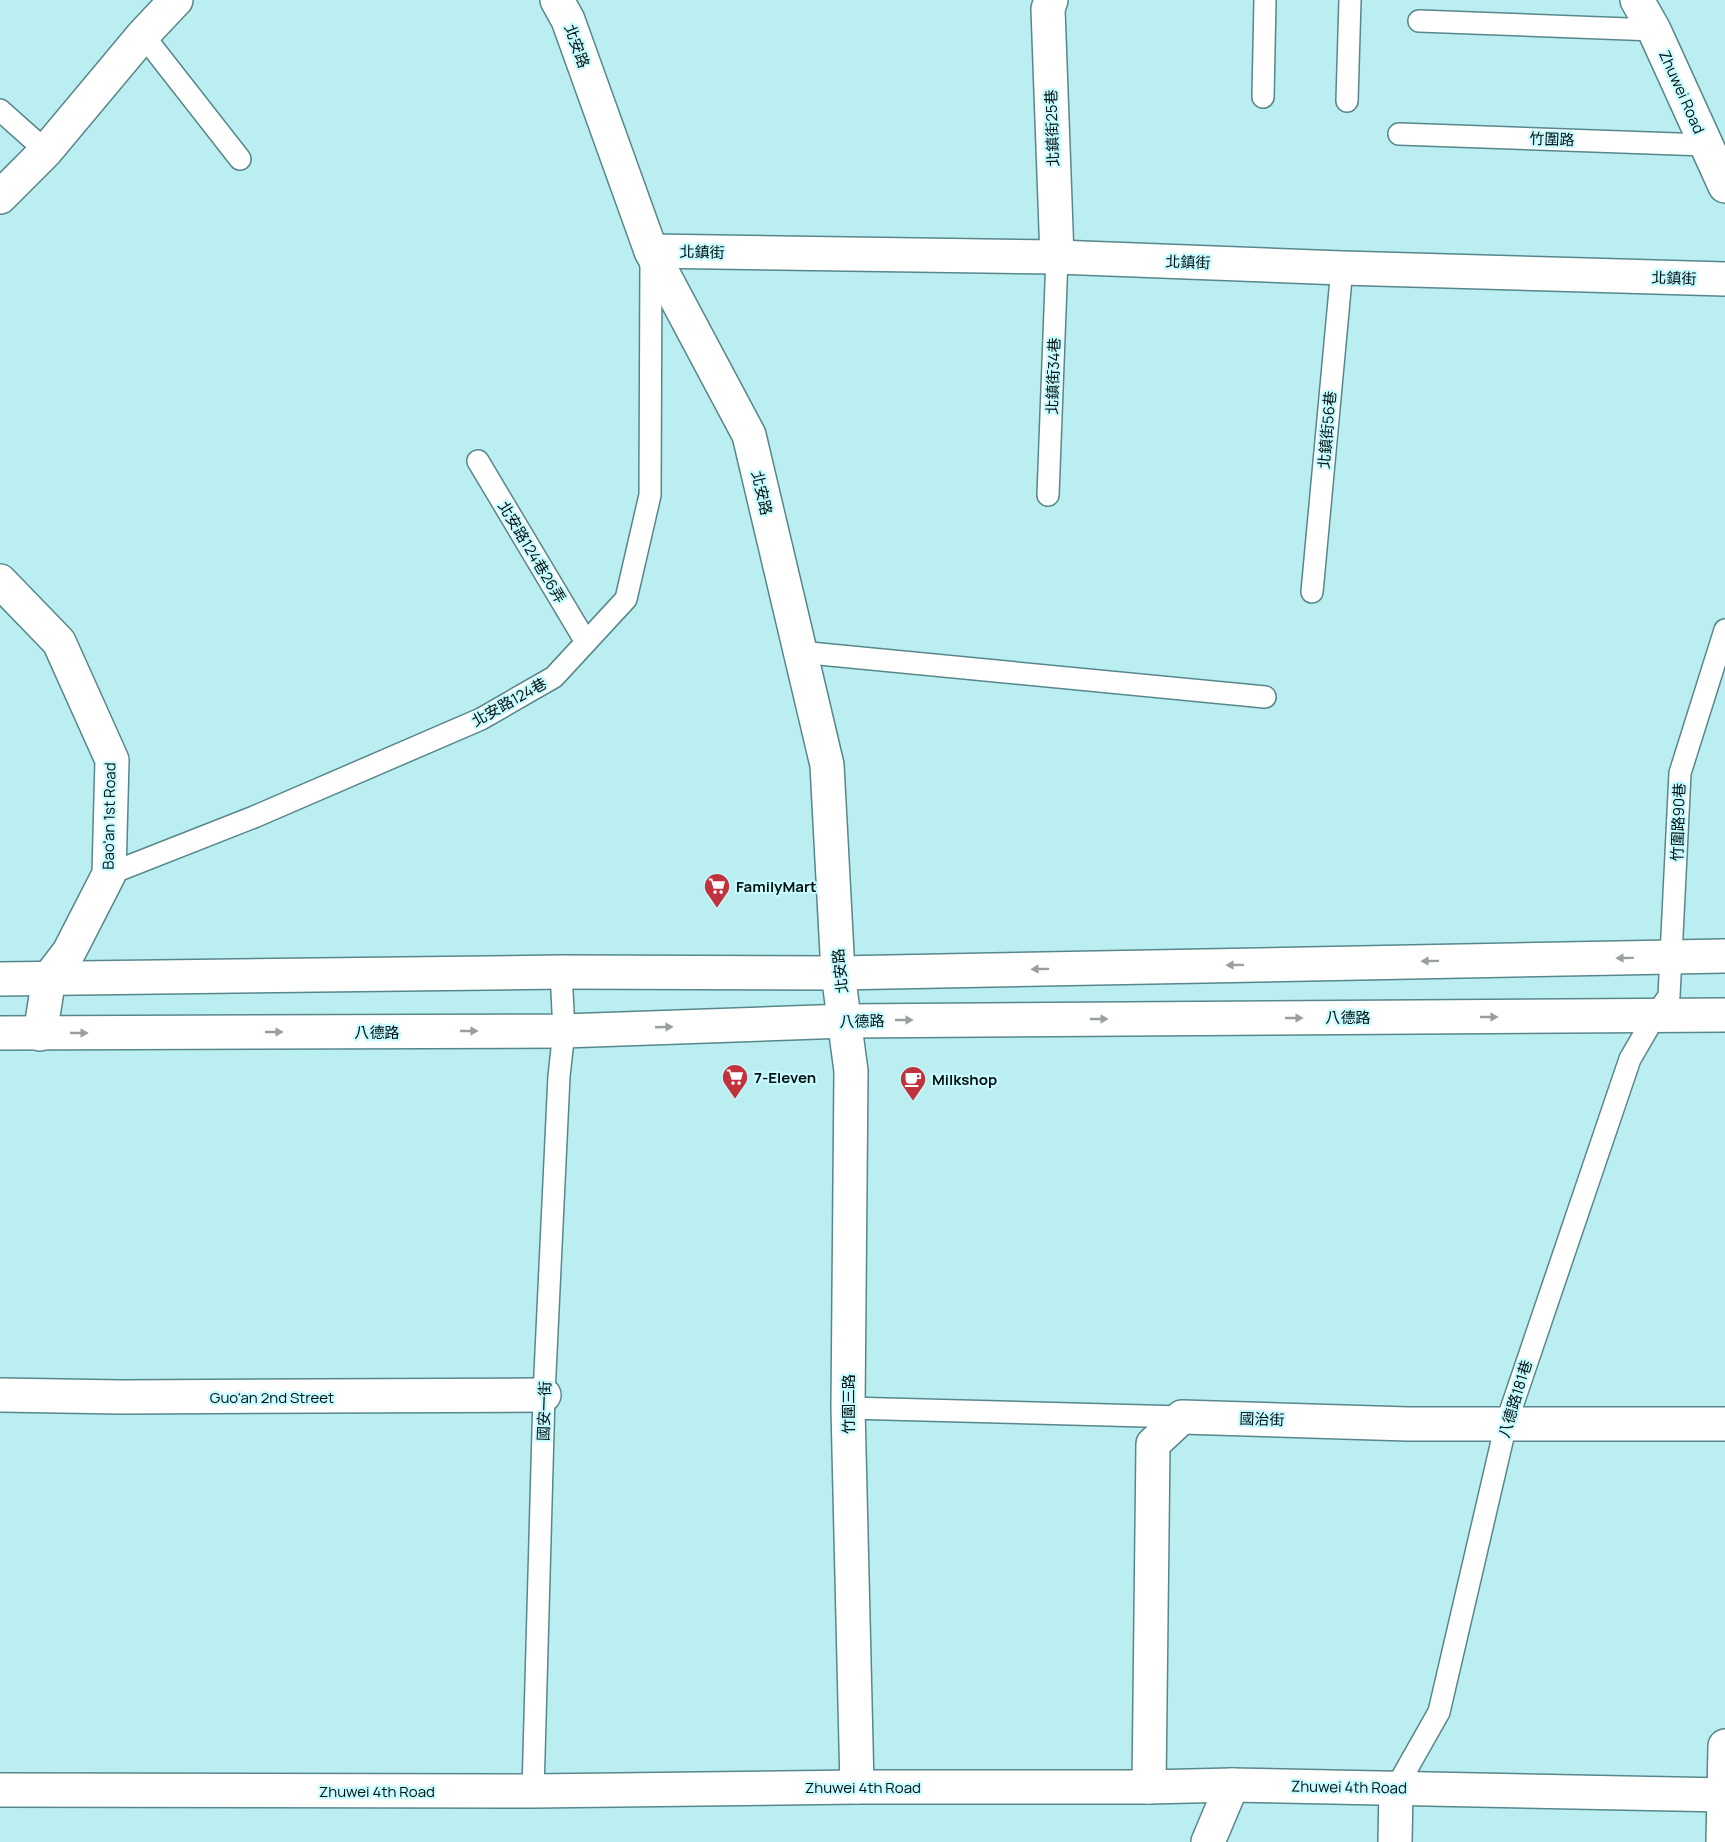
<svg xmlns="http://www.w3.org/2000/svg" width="1725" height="1842" font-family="Manrope,'Noto Sans TC',sans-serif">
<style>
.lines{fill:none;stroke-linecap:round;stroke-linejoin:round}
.service-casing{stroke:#57878b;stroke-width:24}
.minor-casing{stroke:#57878b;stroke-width:36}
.tertiary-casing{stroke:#57878b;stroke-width:36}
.service{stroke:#fff;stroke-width:21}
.minor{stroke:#fff;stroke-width:33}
.tertiary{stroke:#fff;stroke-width:33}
.oneway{fill:#999f9f}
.labels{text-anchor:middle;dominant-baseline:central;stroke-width:4.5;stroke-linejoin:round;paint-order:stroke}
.street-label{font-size:15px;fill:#000f10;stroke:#c7fbff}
.poi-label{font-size:15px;font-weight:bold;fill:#000f10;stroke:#c7fbff;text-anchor:start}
</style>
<rect width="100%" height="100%" fill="#baeef1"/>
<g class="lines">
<g class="service-casing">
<g id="service">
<polyline points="1419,21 1654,30"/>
<polyline points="143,35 240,159"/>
<polyline points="1263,97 1265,0"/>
<polyline points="1347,101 1350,0"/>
<polyline points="0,110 46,151"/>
<polyline points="1399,134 1705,145"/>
<polyline points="478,461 586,642"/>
<polyline points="1048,495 1057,257"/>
<polyline points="1312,592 1342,268"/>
<polyline points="799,652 1265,697"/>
<polyline points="109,874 254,817 481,719 554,677 626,599 650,495 651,256"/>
<polyline points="848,1408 1182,1417"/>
<polyline points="1396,1788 1439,1712 1506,1424 1630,1059 1655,1016 1669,996 1680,773 1725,630"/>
<polyline points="533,1791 544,1395 559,1076 564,1031 561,972"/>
</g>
</g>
<g class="minor-casing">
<g id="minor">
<polyline points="557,0 568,20 651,251 749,435 827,765 838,973 851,1071 848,1408 857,1787"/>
<polyline points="1051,0 1048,9 1057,257"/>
<polyline points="1637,0 1654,30 1725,186"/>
<polyline points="0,197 46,151 143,35 176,0"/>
<polyline points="651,251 1057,257 1342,268 1725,279"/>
<polyline points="0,581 59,642 112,760 109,874 69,952 49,978 40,1034"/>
<polyline points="0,1395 121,1397 544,1395"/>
<polyline points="1149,1787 1153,1444 1182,1417 1408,1424 1725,1424"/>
<polyline points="0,1790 533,1791 857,1787 1149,1787 1232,1785 1725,1795"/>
<polyline points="1208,1842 1232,1785"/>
<polyline points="1395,1842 1396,1788"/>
<polyline points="1723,1842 1725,1746"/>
</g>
</g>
<g class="tertiary-casing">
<g id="tertiary">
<polyline points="0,979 561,972 838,973 1725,956"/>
<polyline points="0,1033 564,1031 846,1021 1725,1015"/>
</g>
</g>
<use href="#service" class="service"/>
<use href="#minor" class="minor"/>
<use href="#tertiary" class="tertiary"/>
</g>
<defs><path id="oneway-solid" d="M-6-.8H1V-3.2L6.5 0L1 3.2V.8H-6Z" transform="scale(1.5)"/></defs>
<g class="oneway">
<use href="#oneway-solid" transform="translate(1625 958) rotate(179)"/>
<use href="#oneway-solid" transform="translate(1430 961) rotate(179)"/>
<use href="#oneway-solid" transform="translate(1235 965) rotate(179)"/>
<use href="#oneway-solid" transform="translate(1040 969) rotate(179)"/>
<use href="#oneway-solid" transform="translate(1489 1017)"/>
<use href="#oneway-solid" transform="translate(1294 1018)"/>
<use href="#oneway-solid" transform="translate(1099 1019)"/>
<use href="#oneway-solid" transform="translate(904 1020)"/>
<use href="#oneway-solid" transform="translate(664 1027) rotate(-2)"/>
<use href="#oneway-solid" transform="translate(469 1031)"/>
<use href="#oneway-solid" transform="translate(274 1032)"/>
<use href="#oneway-solid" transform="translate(79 1033)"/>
</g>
<defs>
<g id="supermarket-pin" transform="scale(1.35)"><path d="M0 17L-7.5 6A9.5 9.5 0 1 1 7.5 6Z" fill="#c2323c" stroke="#c7fbff"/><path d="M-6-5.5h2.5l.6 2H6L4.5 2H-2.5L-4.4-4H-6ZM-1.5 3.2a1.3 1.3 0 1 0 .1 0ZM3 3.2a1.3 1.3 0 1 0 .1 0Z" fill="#fff"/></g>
<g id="cafe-pin" transform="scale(1.35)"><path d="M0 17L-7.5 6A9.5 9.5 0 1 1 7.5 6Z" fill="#c2323c" stroke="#c7fbff"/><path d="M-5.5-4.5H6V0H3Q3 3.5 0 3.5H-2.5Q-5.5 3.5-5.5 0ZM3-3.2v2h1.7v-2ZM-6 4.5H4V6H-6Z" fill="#fff"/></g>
</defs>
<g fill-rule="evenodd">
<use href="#supermarket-pin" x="717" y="886"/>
<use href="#supermarket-pin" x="735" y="1077"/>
<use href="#cafe-pin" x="913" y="1079"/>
</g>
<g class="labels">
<g class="street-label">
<text transform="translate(577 46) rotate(70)">北安路</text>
<text transform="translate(1682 92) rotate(66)">Zhuwei Road</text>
<text transform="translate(1052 128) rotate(-92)">北鎮街25巷</text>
<text transform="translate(1552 139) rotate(2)">竹圍路</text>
<text transform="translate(702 252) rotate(1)">北鎮街</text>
<text transform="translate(1188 262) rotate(2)">北鎮街</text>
<text transform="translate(1674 278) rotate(2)">北鎮街</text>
<text transform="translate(1053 376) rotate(-88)">北鎮街34巷</text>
<text transform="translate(1327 430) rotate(-85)">北鎮街56巷</text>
<text transform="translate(762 493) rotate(77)">北安路</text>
<text transform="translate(532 552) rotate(59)">北安路124巷26弄</text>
<text transform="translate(509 702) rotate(-29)">北安路124巷</text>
<text transform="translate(109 816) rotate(-89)">Bao'an 1st Road</text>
<text transform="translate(1678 822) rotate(-88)">竹圍路90巷</text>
<text transform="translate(840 971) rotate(-96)">北安路</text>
<text x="1348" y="1017">八德路</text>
<text transform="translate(862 1021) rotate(-1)">八德路</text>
<text x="377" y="1032">八德路</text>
<text x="272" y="1397">Guo'an 2nd Street</text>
<text transform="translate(1515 1399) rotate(-73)">八德路181巷</text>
<text transform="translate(848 1404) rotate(-90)">竹圍三路</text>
<text transform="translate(544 1411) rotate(-88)">國安一街</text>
<text transform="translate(1262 1419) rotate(2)">國治街</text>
<text x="863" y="1787">Zhuwei 4th Road</text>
<text transform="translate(1349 1787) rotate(1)">Zhuwei 4th Road</text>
<text x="377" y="1791">Zhuwei 4th Road</text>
</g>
<g class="poi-label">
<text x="736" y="886">FamilyMart</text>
<text x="754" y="1077">7-Eleven</text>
<text x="932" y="1079">Milkshop</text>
</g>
</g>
</svg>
